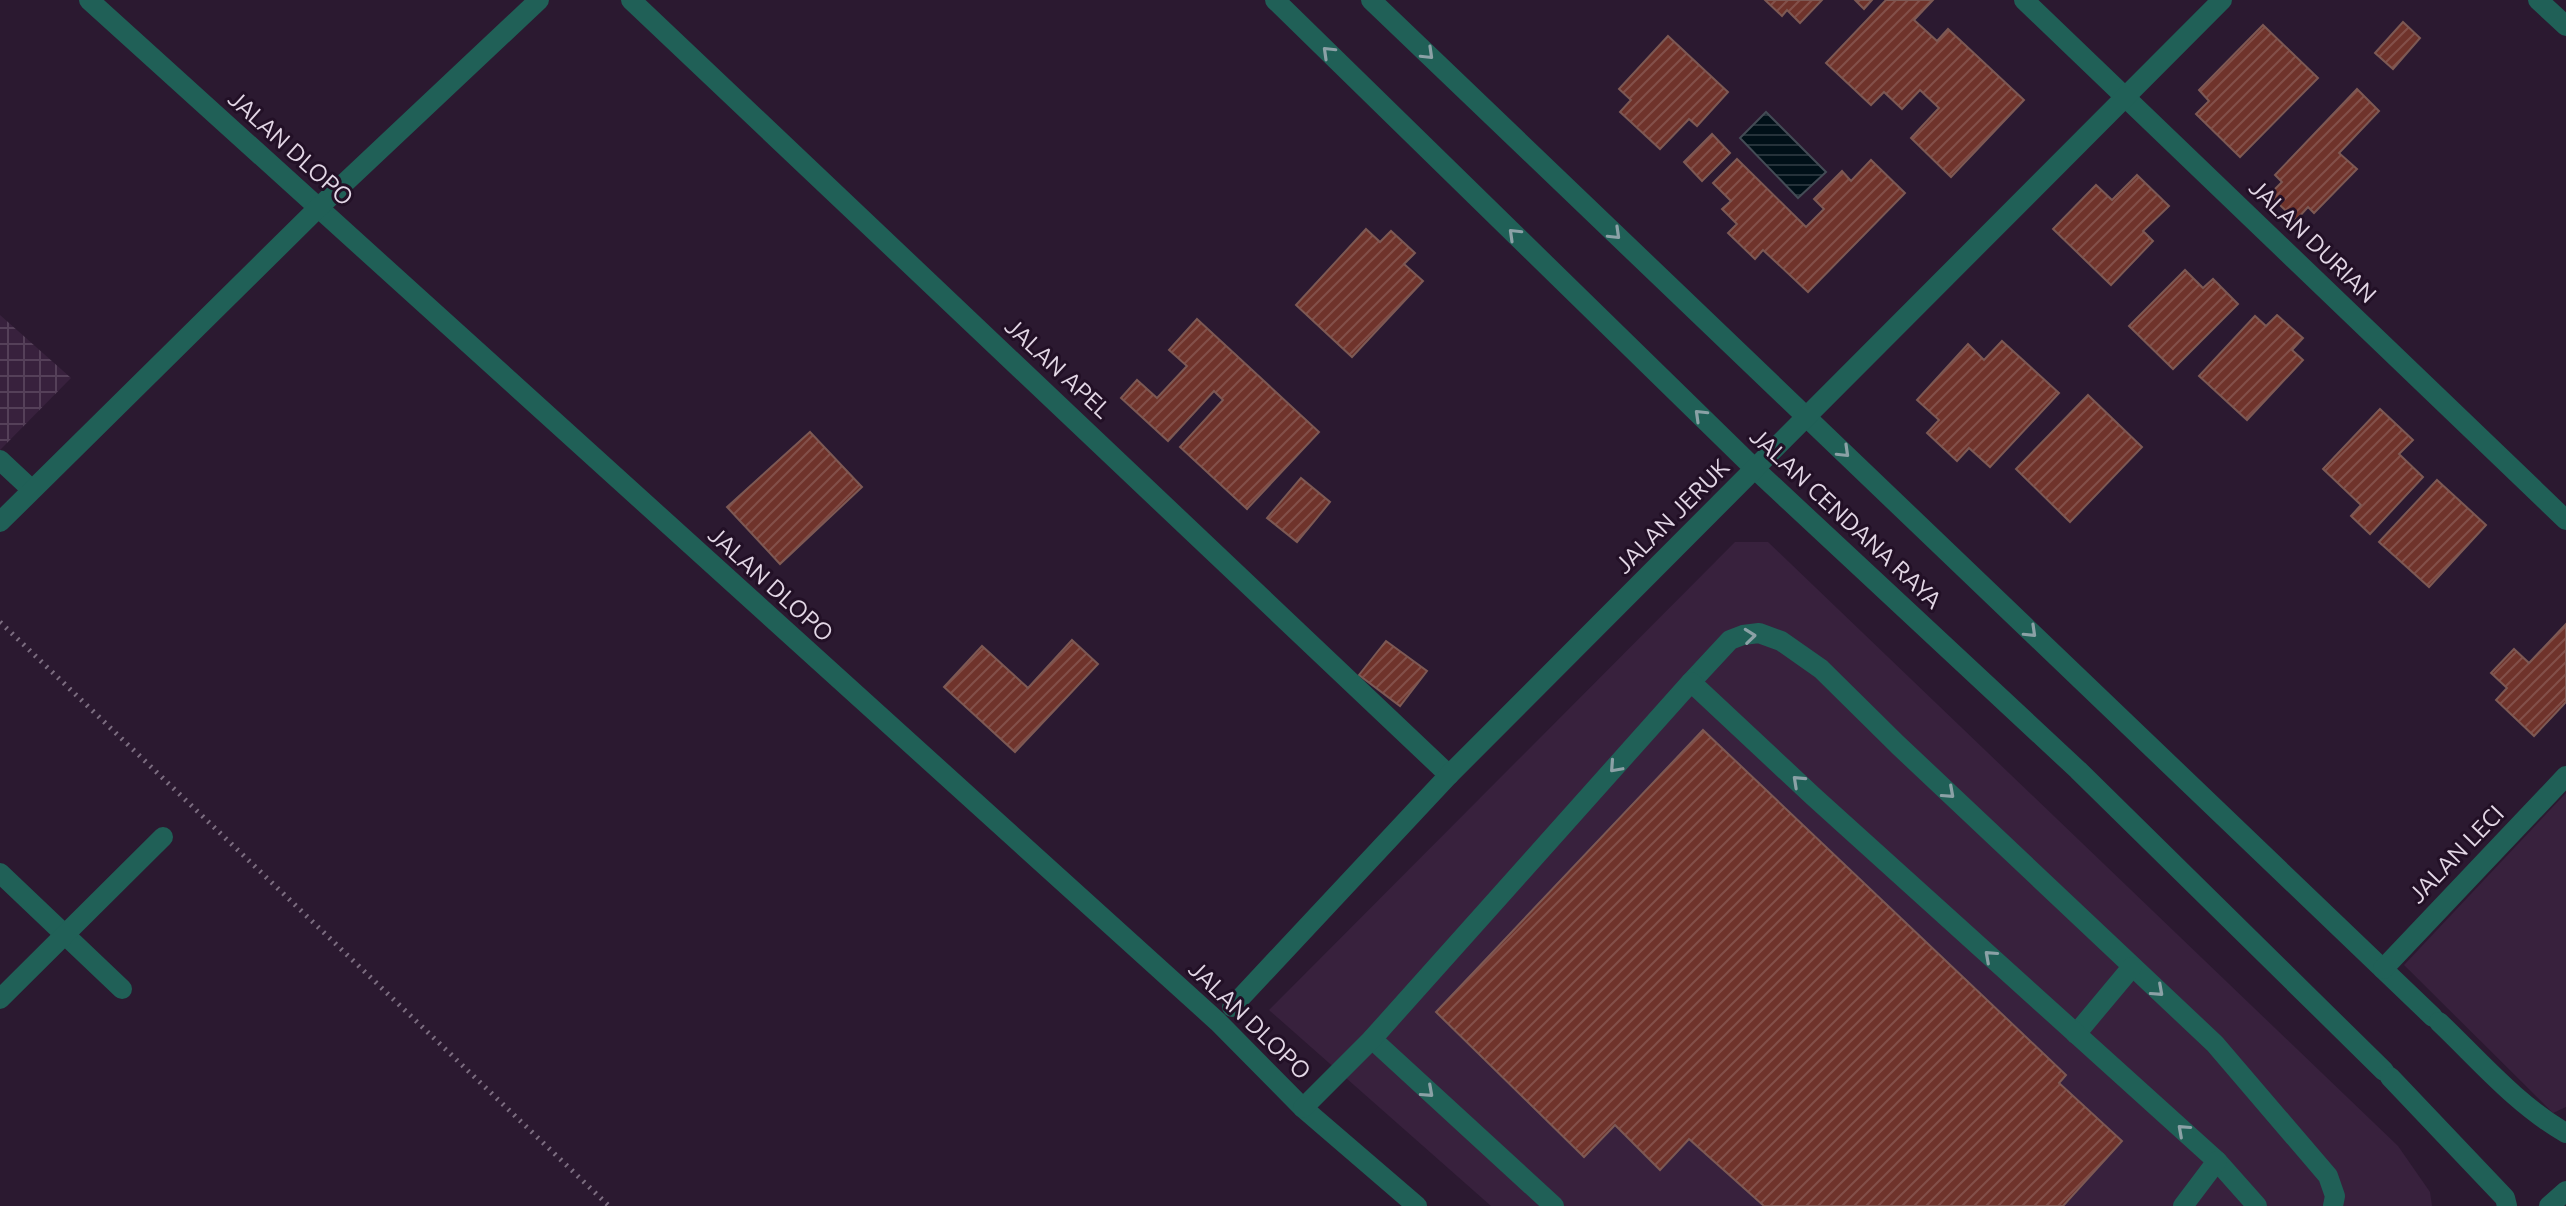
<svg xmlns="http://www.w3.org/2000/svg" width="2566" height="1206" font-family="Ubuntu,sans-serif">
<style>
.built{fill:#38213d}
.industrial{fill:url(#industrial-grid)}
.water{fill:url(#water-rules);stroke:#444c56;stroke-width:2}
.building{fill:url(#building-hatch);stroke:#7d5954;stroke-width:2}
.lines{fill:none;stroke-linecap:round;stroke-linejoin:round}
.path{stroke:#7c6d80;stroke-width:5;stroke-dasharray:2 6;stroke-linecap:butt}
.minor{stroke:#206057;stroke-width:20}
.oneway{stroke:#8ba1a6}
.labels{text-anchor:middle;dominant-baseline:central;stroke-width:6;stroke-linejoin:round;paint-order:stroke}
.street-label{font-size:24px;fill:#e3d7e6;stroke:#221026}
</style>
<defs>
<pattern id="industrial-grid" width="8" height="8" patternUnits="userSpaceOnUse" patternTransform="scale(2)"><rect width="8" height="8" fill="#38213d"/><path d="M0 4h8M4 0v8" fill="none" stroke="#554059"/></pattern>
<pattern id="water-rules" width="6" height="5" patternUnits="userSpaceOnUse" patternTransform="scale(2)"><rect width="6" height="5" fill="#001018"/><path d="M0 2.5h6" fill="none" stroke="#25323a"/></pattern>
<pattern id="building-hatch" width="6" height="6" patternUnits="userSpaceOnUse" patternTransform="scale(2)"><rect width="6" height="6" fill="#6f332b"/><path d="M-1 1l2-2M0 6l6-6M5 7l2-2" fill="none" stroke="#83504a"/></pattern>
</defs>
<rect width="100%" height="100%" fill="#2b1930"/>
<g class="built">
<polygon points="1735,542 1768,542 2398,1146 2430,1192 2432,1206 1491,1206 1269,1010"/>
<polygon points="2566,793 2566,1107 2553,1113 2404,965"/>
</g>
<polygon class="industrial" points="0,315 71,378 0,450"/>
<polygon class="water" points="1766,112 1826,172 1798,198 1740,138"/>
<g class="building">
<polygon points="1765,0 1822,0 1800,23 1787,10 1782,16"/>
<polygon points="1855,0 1872,0 1864,9"/>
<polygon points="1886,0 1933,0 1914,20 1937,41 1948,29 2024,100 1951,177 1911,138 1939,108 1920,90 1902,109 1884,92 1871,105 1826,63"/>
<polygon points="2403,22 2420,38 2393,69 2375,53"/>
<polygon points="2263,25 2318,78 2240,157 2196,114 2209,101 2199,90"/>
<polygon points="1668,36 1728,92 1697,126 1689,119 1660,149 1620,112 1631,100 1619,89"/>
<polygon points="2357,89 2379,111 2339,153 2357,169 2314,213 2308,207 2296,220 2269,195 2282,182 2275,175"/>
<polygon points="1712,134 1730,153 1702,181 1684,162"/>
<polygon points="1737,159 1806,227 1824,209 1814,199 1842,171 1851,181 1871,160 1905,193 1808,292 1763,250 1755,259 1728,233 1737,224 1722,209 1731,201 1713,183"/>
<polygon points="2137,175 2169,206 2143,231 2153,241 2111,285 2053,229 2096,185 2112,200"/>
<polygon points="1366,229 1380,242 1391,231 1415,253 1404,264 1423,281 1352,357 1296,305"/>
<polygon points="2185,270 2203,288 2213,279 2238,304 2173,369 2129,326"/>
<polygon points="2277,315 2303,338 2292,350 2303,360 2247,420 2199,376 2255,316 2266,326"/>
<polygon points="1197,319 1319,432 1247,509 1180,447 1223,400 1214,391 1168,441 1121,398 1137,380 1157,398 1187,366 1169,350"/>
<polygon points="2002,341 2059,393 1990,467 1969,448 1957,461 1927,433 1939,420 1917,400 1968,344 1984,360"/>
<polygon points="2088,395 2142,447 2070,522 2016,469"/>
<polygon points="2380,409 2413,440 2399,454 2423,477 2370,534 2351,516 2361,505 2323,469"/>
<polygon points="810,432 862,487 780,564 727,507"/>
<polygon points="1301,478 1330,502 1297,542 1267,518"/>
<polygon points="2437,480 2486,525 2429,587 2379,542"/>
<polygon points="2566,624 2566,702 2534,736 2496,700 2507,688 2491,673 2514,649 2529,663"/>
<polygon points="1072,640 1098,664 1015,752 944,687 982,646 1028,688"/>
<polygon points="1386,641 1427,671 1400,706 1359,675"/>
<polygon points="1703,730 2066,1075 2059,1083 2122,1141 2063,1206 1764,1206 1689,1139 1660,1170 1615,1125 1584,1157 1436,1012"/>
</g>
<g class="lines">
<polyline class="path" points="0,622 609,1206"/>
<g class="minor">
<polyline points="89,0 1218,1022 1303,1108 1417,1206"/>
<polyline points="631,0 1449,775"/>
<polyline points="1275,0 1756,470 2078,770 2384,1071"/>
<polyline points="1371,0 2433,1017"/>
<polyline points="2024,0 2566,520"/>
<polyline points="2538,0 2566,26"/>
<polyline points="0,460 31,489"/>
<polyline points="0,522 318,208 539,0"/>
<polyline points="1691,682 1730,640 1743,635 1759,633 1781,641 1821,669 1898,745 2215,1044 2328,1176 2335,1196 2333,1206"/>
<polyline points="0,873 122,989"/>
<polyline points="2383,969 2566,776"/>
<polyline points="0,999 163,837"/>
<polyline points="1232,1007 1449,775 2222,0"/>
<path d="M2439,1022C2479,1060 2517,1105 2566,1133"/>
<polyline points="2076,1034 2132,967"/>
<polyline points="1372,1039 1554,1206"/>
<polyline points="2390,1077 2505,1198 2507,1206"/>
<polyline points="1303,1108 1372,1039 1691,682 1814,797 2217,1161 2257,1206"/>
<polyline points="2183,1206 2217,1161"/>
<polyline points="2549,1206 2566,1191"/>
</g>
</g>
<defs><path id="oneway-chevron" d="M-2-3.5L2.5 0L-2 3.5" fill="none" stroke-width="1.6" stroke-linecap="round" stroke-linejoin="round" transform="scale(2)"/></defs>
<g class="oneway">
<use href="#oneway-chevron" transform="translate(1328 52) rotate(-136)"/>
<use href="#oneway-chevron" transform="translate(1428 54) rotate(44)"/>
<use href="#oneway-chevron" transform="translate(1514 234) rotate(-136)"/>
<use href="#oneway-chevron" transform="translate(1615 234) rotate(44)"/>
<use href="#oneway-chevron" transform="translate(1700 415) rotate(-136)"/>
<use href="#oneway-chevron" transform="translate(1844 452) rotate(44)"/>
<use href="#oneway-chevron" transform="translate(2031 632) rotate(44)"/>
<use href="#oneway-chevron" transform="translate(1750 636) rotate(-6)"/>
<use href="#oneway-chevron" transform="translate(1615 767) rotate(132)"/>
<use href="#oneway-chevron" transform="translate(1798 781) rotate(-137)"/>
<use href="#oneway-chevron" transform="translate(1949 793) rotate(42)"/>
<use href="#oneway-chevron" transform="translate(1990 956) rotate(-138)"/>
<use href="#oneway-chevron" transform="translate(2158 991) rotate(42)"/>
<use href="#oneway-chevron" transform="translate(1428 1092) rotate(42)"/>
<use href="#oneway-chevron" transform="translate(2183 1130) rotate(-138)"/>
</g>
<g class="labels">
<g class="street-label">
<text transform="translate(291 148) rotate(42)">JALAN DLOPO</text>
<text transform="translate(2313 241) rotate(44)">JALAN DURIAN</text>
<text transform="translate(1058 368) rotate(43)">JALAN APEL</text>
<text transform="translate(1672 516) rotate(-45)">JALAN JERUK</text>
<text transform="translate(1846 518) rotate(43)">JALAN CENDANA RAYA</text>
<text transform="translate(771 584) rotate(42)">JALAN DLOPO</text>
<text transform="translate(2456 854) rotate(-46)">JALAN LECI</text>
<text transform="translate(1250 1020) rotate(44)">JALAN DLOPO</text>
</g>
</g>
</svg>
